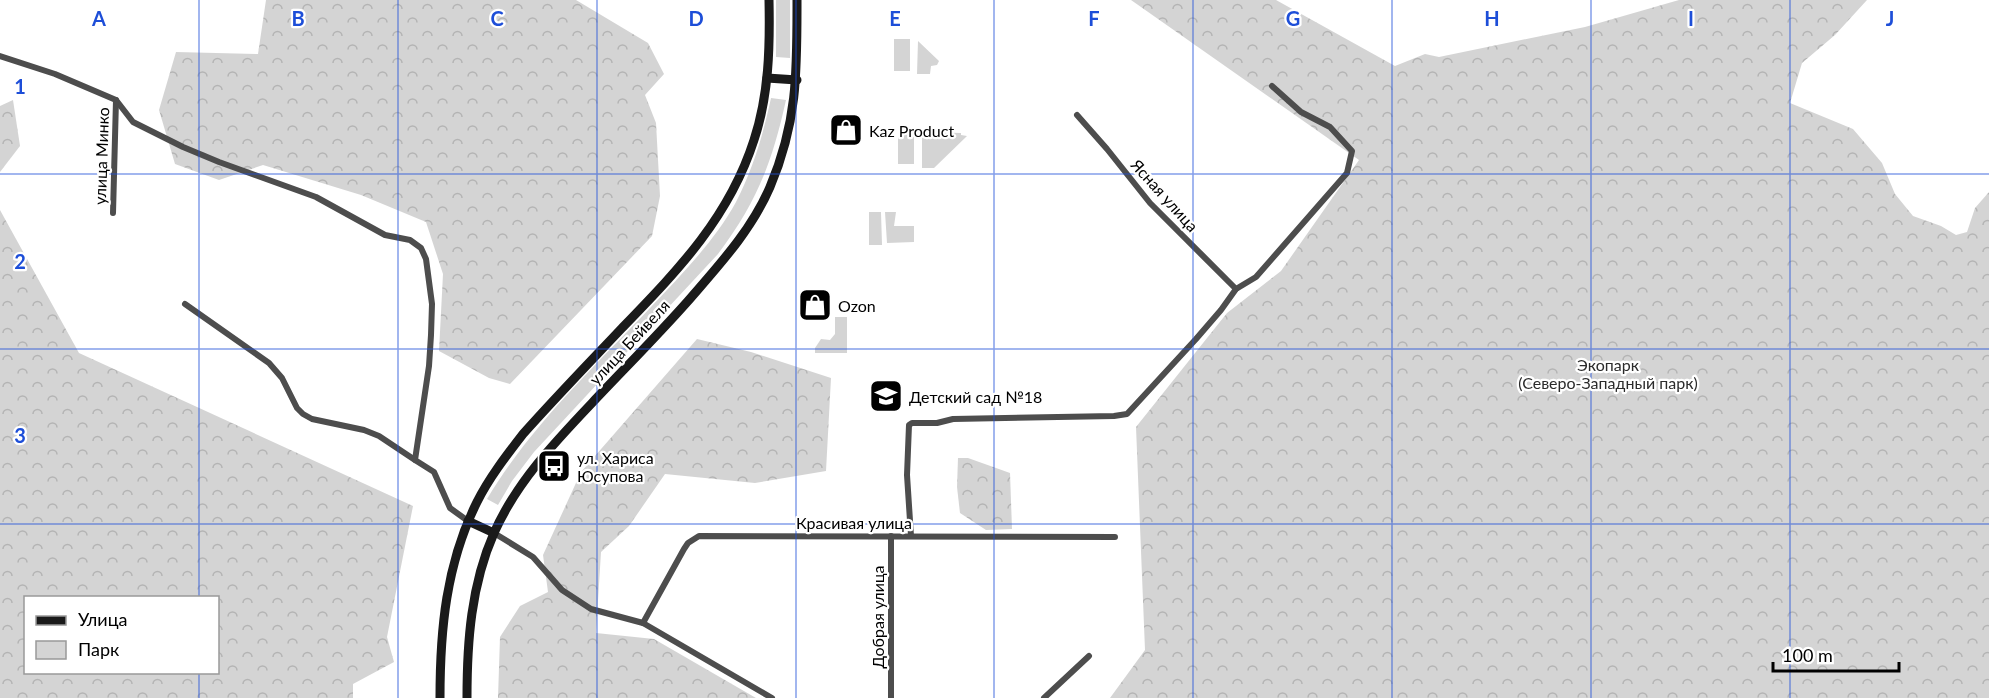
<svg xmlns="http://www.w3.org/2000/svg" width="1989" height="698" font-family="Lato,sans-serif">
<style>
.green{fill:#d4d4d4}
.forest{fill:url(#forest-crowns);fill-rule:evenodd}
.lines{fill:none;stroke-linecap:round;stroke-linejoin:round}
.minor{stroke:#4d4d4d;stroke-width:6}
.secondary{stroke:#1a1a1a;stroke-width:9}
.grid{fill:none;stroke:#1d4ed8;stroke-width:1.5;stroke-opacity:0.55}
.labels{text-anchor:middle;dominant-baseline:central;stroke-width:4.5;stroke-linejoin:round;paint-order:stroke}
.poi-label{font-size:16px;fill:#000;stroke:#fff;text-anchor:start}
.street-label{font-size:16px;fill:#000;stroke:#fff}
.park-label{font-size:16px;fill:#2b2b2b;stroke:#fff}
.grid-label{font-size:20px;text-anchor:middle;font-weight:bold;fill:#1d4ed8;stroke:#fff;stroke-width:4.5;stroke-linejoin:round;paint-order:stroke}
</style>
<defs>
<pattern id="forest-crowns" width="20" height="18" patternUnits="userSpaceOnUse" patternTransform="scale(1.5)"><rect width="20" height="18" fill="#d4d4d4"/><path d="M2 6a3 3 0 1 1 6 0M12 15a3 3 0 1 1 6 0" fill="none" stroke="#b4b4b4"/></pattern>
</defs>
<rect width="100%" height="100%" fill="#fff"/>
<g class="green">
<polygon points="776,0 790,0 790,58 776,57"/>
<rect x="894" y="39" width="16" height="32"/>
<polygon points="918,41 939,61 937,65 931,66 930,74 917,74"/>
<path d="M771,98L786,100C772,163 757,202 718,254L534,452L512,481L498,505L487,499C530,427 592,369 650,308C681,275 714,242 736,202C753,169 763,135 771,98Z"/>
<rect x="898" y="131" width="16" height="33"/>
<polygon points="922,132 961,133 961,135 967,136 934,168 922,168"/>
<polygon points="869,212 881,212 882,245 869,245"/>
<polygon points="885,212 896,212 894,226 914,226 914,242 887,243"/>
<polygon points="835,317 847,317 847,353 815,353 815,348 821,339 830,340 835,334"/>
</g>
<g class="forest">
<polygon points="266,0 576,0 648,43 664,74 645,95 656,123 660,196 652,236 510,384 489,378 439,351 443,274 426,222 361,195 263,165 219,180 175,164 159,110 176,52 258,54"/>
<polygon points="1131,0 1276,0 1395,66 1425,54 1439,57 1585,27 1679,0 1867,0 1835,35 1802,63 1790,103 1853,129 1882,163 1895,194 1913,216 1941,226 1956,235 1967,232 1975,208 1989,192 1989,698 1110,698 1145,650 1136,427 1227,313 1281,271 1359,160"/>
<polygon points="13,100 20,146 0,172 0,106"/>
<path d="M0,210L79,353L413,506L387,637L394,662L353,684V698H0ZM26,598H218V672H26Z"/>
<polygon points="697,339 751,352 831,378 826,471 755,483 665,474 629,526 601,552 596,633 654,639 756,698 498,698 500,637 520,606 548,592 543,555 581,472"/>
<polygon points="958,458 968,458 1010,473 1012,529 986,530 960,513 957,487"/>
</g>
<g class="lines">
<g class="minor">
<polyline points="0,56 55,74 116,100 133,122 183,147 219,162 316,197 385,235 410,240 421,248 426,259 432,304 431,335 429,366 415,460 434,472 450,508 468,521"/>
<polyline points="1077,115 1107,149 1150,203 1236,289"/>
<polyline points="113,213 116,100"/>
<polyline points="185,304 269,363 282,378 297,408 303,414 312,419 364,430 379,436 415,460"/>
<polyline points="494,533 533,557 562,590 591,609 643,623 772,698"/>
<polyline points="891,536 891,698"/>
<polyline points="911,536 907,475 909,425 912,423 937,423 953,419 1114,416 1127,414 1196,339 1221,310 1236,289 1256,277 1347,173 1352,151 1330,127 1301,112 1272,86"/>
<polyline points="643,623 684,549 688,543 699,536 1115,537"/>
<polyline points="1044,698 1089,656"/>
</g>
<g class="secondary">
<polyline points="767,78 797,80"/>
<polyline points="468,521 494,533"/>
<path d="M440,698C440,630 446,564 477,502C489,478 506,456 523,434C555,398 589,363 622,328C678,270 729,218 754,140C769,95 770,47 769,0"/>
<path d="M467,698C467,642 471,585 494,533C516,483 554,443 592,403C624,369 657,336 688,301C719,265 751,231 770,187C798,121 797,70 797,0"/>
</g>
</g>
<path class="grid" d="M199,0V598M398,0V698M597,0V698M796,0V698M994,0V698M1193,0V698M1392,0V698M1591,0V698M1790,0V698M0,174H1989M0,349H1989M0,524H1989M199,672V698"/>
<defs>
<g id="shop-square" transform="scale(1.725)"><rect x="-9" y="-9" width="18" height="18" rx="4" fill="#000" stroke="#fff"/><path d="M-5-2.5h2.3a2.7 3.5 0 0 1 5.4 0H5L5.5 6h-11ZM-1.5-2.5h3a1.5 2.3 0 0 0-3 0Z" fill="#fff"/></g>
<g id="school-square" transform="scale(1.725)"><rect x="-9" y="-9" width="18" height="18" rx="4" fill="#000" stroke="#fff"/><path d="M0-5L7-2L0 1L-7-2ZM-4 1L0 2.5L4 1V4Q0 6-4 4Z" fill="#fff"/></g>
<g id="bus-square" transform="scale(1.725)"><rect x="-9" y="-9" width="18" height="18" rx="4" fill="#000" stroke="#fff"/><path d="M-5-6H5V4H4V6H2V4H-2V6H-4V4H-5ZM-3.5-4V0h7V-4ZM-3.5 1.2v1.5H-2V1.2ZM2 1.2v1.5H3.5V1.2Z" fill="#fff"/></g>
</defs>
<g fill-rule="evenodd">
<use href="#shop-square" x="846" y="130"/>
<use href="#shop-square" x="815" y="305"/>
<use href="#school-square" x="886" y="396"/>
<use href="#bus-square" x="554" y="466"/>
</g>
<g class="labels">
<g class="poi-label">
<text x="869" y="130">Kaz Product</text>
<text x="838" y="305">Ozon</text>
<text x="909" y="396">Детский сaд №18</text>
<text x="577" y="457">ул. Хариса<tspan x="577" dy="18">Юсупова</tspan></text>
</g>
<g class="street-label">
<text transform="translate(101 156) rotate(-88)">улица Минко</text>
<text transform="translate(1165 195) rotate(48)">Ясная улица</text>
<text transform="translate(629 342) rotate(-47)">улица Бейвеля</text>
<text x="854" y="522">Красивая улица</text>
<text transform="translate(877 617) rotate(-90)">Добрая улица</text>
</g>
<g class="park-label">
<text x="1608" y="364">Экопарк<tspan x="1608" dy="18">(Северо-Западный парк)</tspan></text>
</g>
</g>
<g class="grid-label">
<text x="99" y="26">A</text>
<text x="298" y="26">B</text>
<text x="497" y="26">C</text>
<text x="696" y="26">D</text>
<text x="895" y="26">E</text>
<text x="1094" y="26">F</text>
<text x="1293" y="26">G</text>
<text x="1492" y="26">H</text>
<text x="1691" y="26">I</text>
<text x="1890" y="26">J</text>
<text x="20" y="94">1</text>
<text x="20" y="269">2</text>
<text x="20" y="443">3</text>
</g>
<rect x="24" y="596" width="195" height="78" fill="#ffffff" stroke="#999999" stroke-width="1.5"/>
<rect x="36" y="616" width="30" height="9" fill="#1a1a1a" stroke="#999999" stroke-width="1.5"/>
<text x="78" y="626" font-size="18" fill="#000000">Улица</text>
<rect x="36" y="641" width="30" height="18" fill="#d4d4d4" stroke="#999999" stroke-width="1.5"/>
<text x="78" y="656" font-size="18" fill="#000000">Парк</text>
<path d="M1773 662v9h126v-9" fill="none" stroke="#000000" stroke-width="3"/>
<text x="1782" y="662" font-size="18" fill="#000000" stroke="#ffffff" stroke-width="4.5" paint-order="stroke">100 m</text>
</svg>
